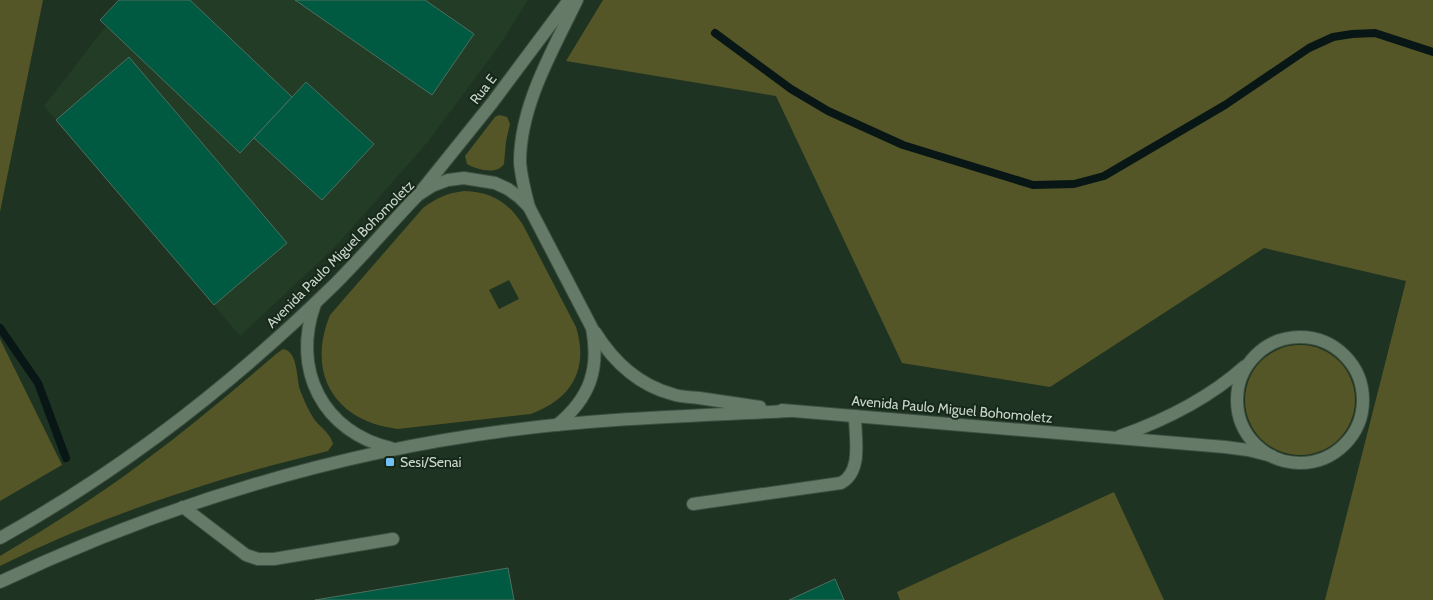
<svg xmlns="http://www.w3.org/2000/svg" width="1433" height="600" font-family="Cabin,sans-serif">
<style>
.built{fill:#223c26}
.green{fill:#545627;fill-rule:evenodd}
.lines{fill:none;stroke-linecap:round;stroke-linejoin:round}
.stream{stroke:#081715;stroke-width:8}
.building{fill:#005941;stroke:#506e61}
.minor-casing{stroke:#3e4f41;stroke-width:14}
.minor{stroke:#657b68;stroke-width:12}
.poi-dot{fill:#74c0f6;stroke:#162919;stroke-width:2}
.labels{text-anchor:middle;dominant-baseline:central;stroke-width:4;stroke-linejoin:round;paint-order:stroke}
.street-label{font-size:14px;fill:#cad6cc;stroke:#162919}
.poi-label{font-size:14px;fill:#cad6cc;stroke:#162919;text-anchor:start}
</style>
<rect width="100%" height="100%" fill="#1f3322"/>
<polygon class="built" points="126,0 528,0 500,45 426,144 336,246 240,336 44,106"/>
<g class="green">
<polygon points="0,0 43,0 0,212"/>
<polygon points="603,0 1433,0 1433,600 1325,600 1406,281 1264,248 1050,387 902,363 776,96 566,61"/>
<path d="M499,115L507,117L510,124L506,141L504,164C497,175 477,170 467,164L465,156L495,117Z"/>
<path d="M464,191C492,192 508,202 523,225L576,327C589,369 572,399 531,414L398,429C335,422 306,374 330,315L423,208C436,198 448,193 464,191ZM509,280L519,299L499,309L489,290Z"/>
<polygon points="0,339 62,465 0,501"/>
<circle cx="1300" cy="400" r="55"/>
<path d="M283,349C298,351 296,377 300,390C304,400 308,410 314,419C320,427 331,434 333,444L328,451C290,461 251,470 214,482C141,505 68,532 0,566V556C49,527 98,496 143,462C189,428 233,391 276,354Z"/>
<polygon points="1114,492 1164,600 900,600 897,592"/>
</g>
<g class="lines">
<g class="stream">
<polyline points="715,33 791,89 828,111 903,145 1033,185 1074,184 1104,176 1225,105 1309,48 1333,37 1352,34 1375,33 1433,52"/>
<polyline points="0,328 38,383 66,458"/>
</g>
</g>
<g class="building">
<polygon points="119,0 190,0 292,97 240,153 100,20"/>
<polygon points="295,0 425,0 474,34 432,95"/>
<polygon points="129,57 287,243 214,305 56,120"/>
<polygon points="306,82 374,144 322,200 254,138"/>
<polygon points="508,568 514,600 315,600"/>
<polygon points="835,579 844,600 789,600"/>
</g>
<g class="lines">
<g class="minor-casing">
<g id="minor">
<polyline points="422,190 492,103 569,0"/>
<path d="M529,207C525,192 521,177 520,162C520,105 553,50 577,0"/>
<path d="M315,304C291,370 323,432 391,448"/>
<path d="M595,332C613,361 639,385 672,394C680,397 690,397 699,398C719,401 740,404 760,407"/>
<circle cx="1300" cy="400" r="63"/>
<polyline points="782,410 1225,447 1248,450 1272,456"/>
<path d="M1120,436C1166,420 1208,399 1245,366"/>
<path d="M693,504L841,483C863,471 855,438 855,416"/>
<polyline points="183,507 246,555 258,559 274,559 393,539"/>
<path d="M0,538C122,470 235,382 335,284C364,255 390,224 418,195L432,186L448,180L464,178L495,183L508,189L519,197L529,207L592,328C600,369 590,398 557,425"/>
<path d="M0,582C159,507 329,454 504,431C598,418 694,416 789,411"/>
</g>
</g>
<use href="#minor" class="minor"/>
</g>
<rect class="poi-dot" x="385" y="457" width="10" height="10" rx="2.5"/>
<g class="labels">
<g class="street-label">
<text transform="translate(483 89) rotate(-52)">Rua E</text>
<text transform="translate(340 254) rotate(-45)">Avenida Paulo Miguel Bohomoletz</text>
<text transform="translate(952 409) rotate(5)">Avenida Paulo Miguel Bohomoletz</text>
</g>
<g class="poi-label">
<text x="400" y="462">Sesi/Senai</text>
</g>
</g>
</svg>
